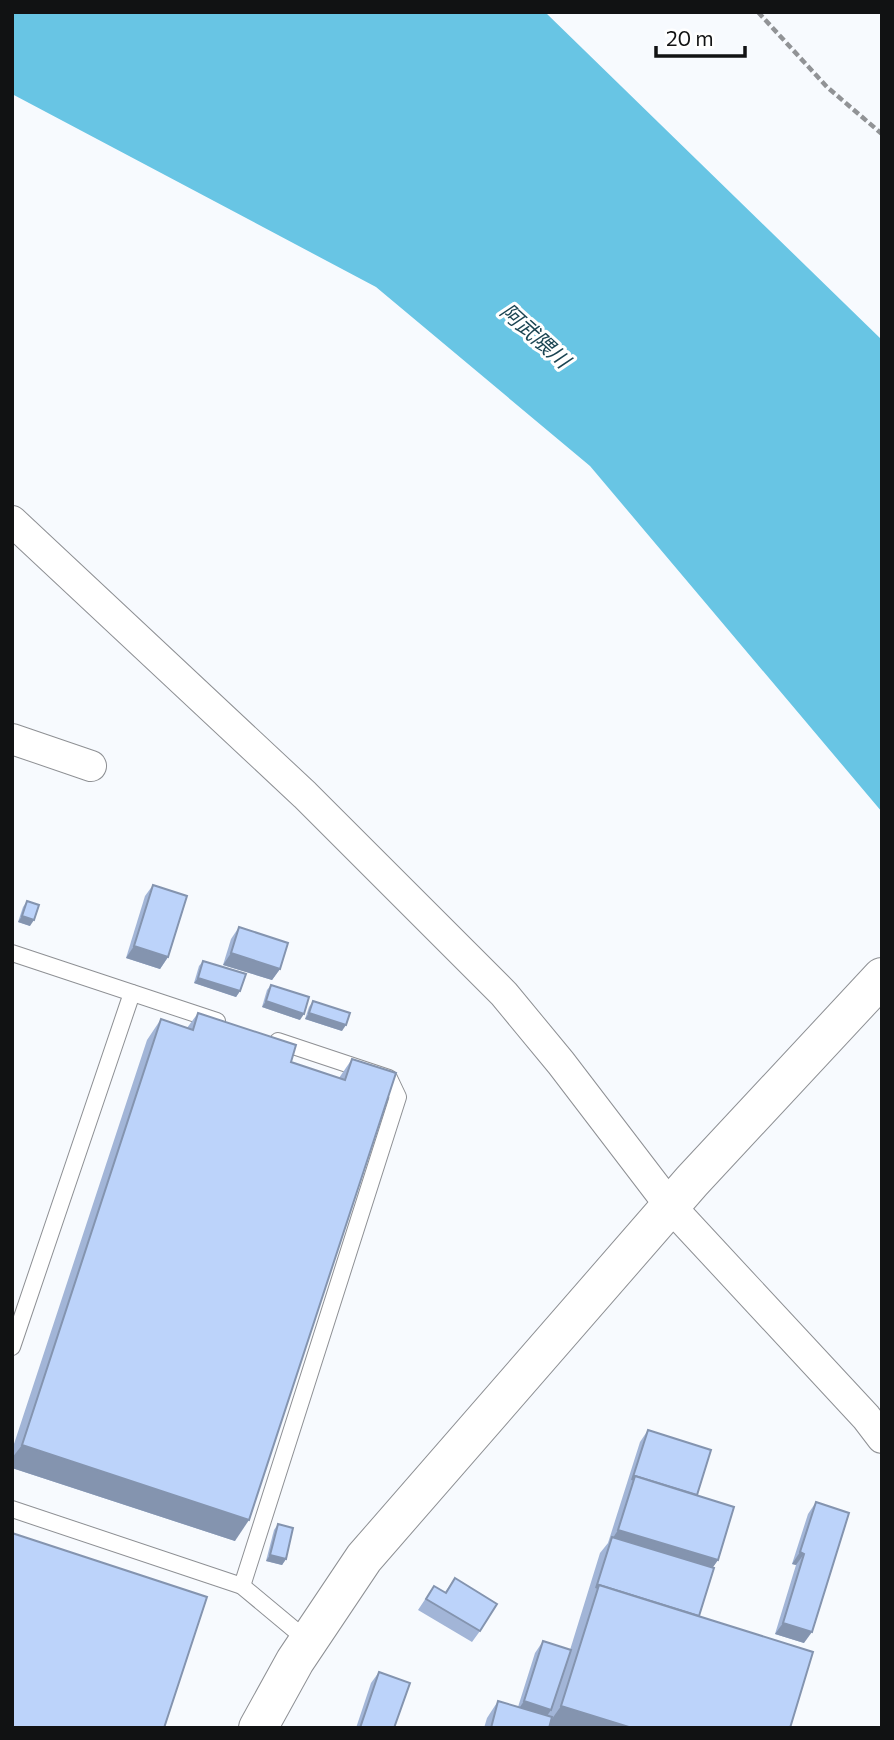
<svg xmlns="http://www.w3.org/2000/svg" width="894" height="1740" font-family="Commissioner,'Noto Sans JP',sans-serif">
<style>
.water{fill:#68c5e4}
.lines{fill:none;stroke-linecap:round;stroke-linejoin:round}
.service-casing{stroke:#8e9094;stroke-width:18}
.minor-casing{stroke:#8e9094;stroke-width:32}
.tertiary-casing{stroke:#8e9094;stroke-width:40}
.path{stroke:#919396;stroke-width:4.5;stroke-dasharray:7 3.5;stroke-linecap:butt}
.service{stroke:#fff;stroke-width:16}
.minor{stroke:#fff;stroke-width:30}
.tertiary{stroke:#fff;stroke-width:38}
.wall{fill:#a2b5d7}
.shaded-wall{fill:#8494af}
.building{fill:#bcd3fa;stroke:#8494af;stroke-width:2}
.labels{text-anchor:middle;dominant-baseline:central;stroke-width:6;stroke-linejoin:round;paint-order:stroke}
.water-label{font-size:21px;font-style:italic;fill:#1b4553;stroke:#fff}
</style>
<rect width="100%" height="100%" fill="#f7fafe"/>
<polygon class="water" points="12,12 545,12 882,340 882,812 590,466 376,287 12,94"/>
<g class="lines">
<g class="service-casing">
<g id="service">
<polyline points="12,953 217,1021"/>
<polyline points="12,1347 132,993"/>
<polyline points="12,1509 242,1586 308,1641"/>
<polyline points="242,1586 398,1097 389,1078 278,1041"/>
</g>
</g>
<g class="minor-casing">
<g id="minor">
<polyline points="12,521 305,795 504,994 561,1063 671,1207 866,1417 882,1438"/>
<polyline points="12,739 91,766"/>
</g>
</g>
<g class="tertiary-casing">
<polyline id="tertiary" points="258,1728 295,1661 364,1558 692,1181 882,977"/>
</g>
<polyline class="path" points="758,12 827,87 882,134"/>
<use href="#service" class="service"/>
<use href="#minor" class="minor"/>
<use href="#tertiary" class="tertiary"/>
</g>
<g class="wall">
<polygon points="153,885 168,957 160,969 126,958 145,896"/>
<polygon points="27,901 30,926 18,922 23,907"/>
<polygon points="239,927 280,969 272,980 223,965 231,939"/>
<polygon points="203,961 240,991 236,997 194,983 199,966"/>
<polygon points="271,985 300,1020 262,1007 267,990"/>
<polygon points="313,1001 342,1031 305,1019 309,1007"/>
<polygon points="198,1013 291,1062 339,1078 352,1059 235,1541 12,1468 12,1450 147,1040 161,1019 187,1028"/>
<polygon points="648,1430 697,1495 718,1560 712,1568 699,1616 790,1728 484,1728 487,1718 498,1701 518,1707 535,1653 543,1641 570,1650 600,1553 608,1543 640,1442"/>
<polygon points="816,1502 804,1643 775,1634 796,1565 792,1564 808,1514"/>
<polygon points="278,1524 286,1559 282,1565 266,1561 274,1530"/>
<polygon points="455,1578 480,1631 472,1642 418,1610 434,1586 445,1592"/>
<polygon points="379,1672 394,1728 356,1728 371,1683"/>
</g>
<g class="shaded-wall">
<polygon points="22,916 34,920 30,926 18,922"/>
<polygon points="134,946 168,957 160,969 126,958"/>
<polygon points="231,953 280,969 272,980 223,965"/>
<polygon points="198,978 240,991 236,997 194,983"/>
<polygon points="266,1001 304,1014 300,1020 262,1007"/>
<polygon points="309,1013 346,1025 342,1031 305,1019"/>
<polygon points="22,1445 249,1520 235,1541 12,1468 12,1458"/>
<polygon points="618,1530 718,1560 706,1577 611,1541"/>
<polygon points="800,1552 804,1554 796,1565 792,1564"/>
<polygon points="270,1555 286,1559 282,1565 266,1561"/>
<polygon points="783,1623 812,1632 804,1643 775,1634"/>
<polygon points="524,1701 551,1710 543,1722 516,1713"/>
<polygon points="561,1706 632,1728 551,1728 547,1726"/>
</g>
<g class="building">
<polygon points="153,885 187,896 168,957 134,946"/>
<polygon points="27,901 39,905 34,920 22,916"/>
<polygon points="239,927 288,943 280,969 231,953"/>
<polygon points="203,961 246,974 240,991 198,978"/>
<polygon points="271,985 309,997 304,1014 266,1001"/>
<polygon points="313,1001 350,1013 346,1025 309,1013"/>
<polygon points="198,1013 296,1045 291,1062 345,1080 352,1059 396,1073 249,1520 22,1445 161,1019 193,1030"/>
<polygon points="648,1430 711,1450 697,1495 635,1476 632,1480"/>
<polygon points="635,1476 734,1507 718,1560 618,1530"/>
<polygon points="816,1502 849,1513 812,1632 783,1623 804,1554 800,1552"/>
<polygon points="278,1524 293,1528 286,1559 270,1555"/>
<polygon points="12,1533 207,1597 164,1728 12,1728"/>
<polygon points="612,1537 714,1568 699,1616 599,1585 596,1588"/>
<polygon points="455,1578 497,1604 480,1631 426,1599 434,1586 446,1593"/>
<polygon points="599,1585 813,1652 790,1728 632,1728 561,1706"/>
<polygon points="543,1641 571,1650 551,1710 524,1701"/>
<polygon points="379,1672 410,1683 394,1728 360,1728"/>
<polygon points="498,1701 552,1717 549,1728 491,1728"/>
</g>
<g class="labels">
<g class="water-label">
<text transform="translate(536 335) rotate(42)">阿武隈川</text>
</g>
</g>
<rect width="894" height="1740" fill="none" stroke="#111213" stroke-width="28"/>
<path d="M656 46v10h89v-10" fill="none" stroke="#111213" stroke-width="3.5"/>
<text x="666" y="46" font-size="21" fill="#111213" stroke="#ffffff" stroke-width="5" paint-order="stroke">20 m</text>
</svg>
